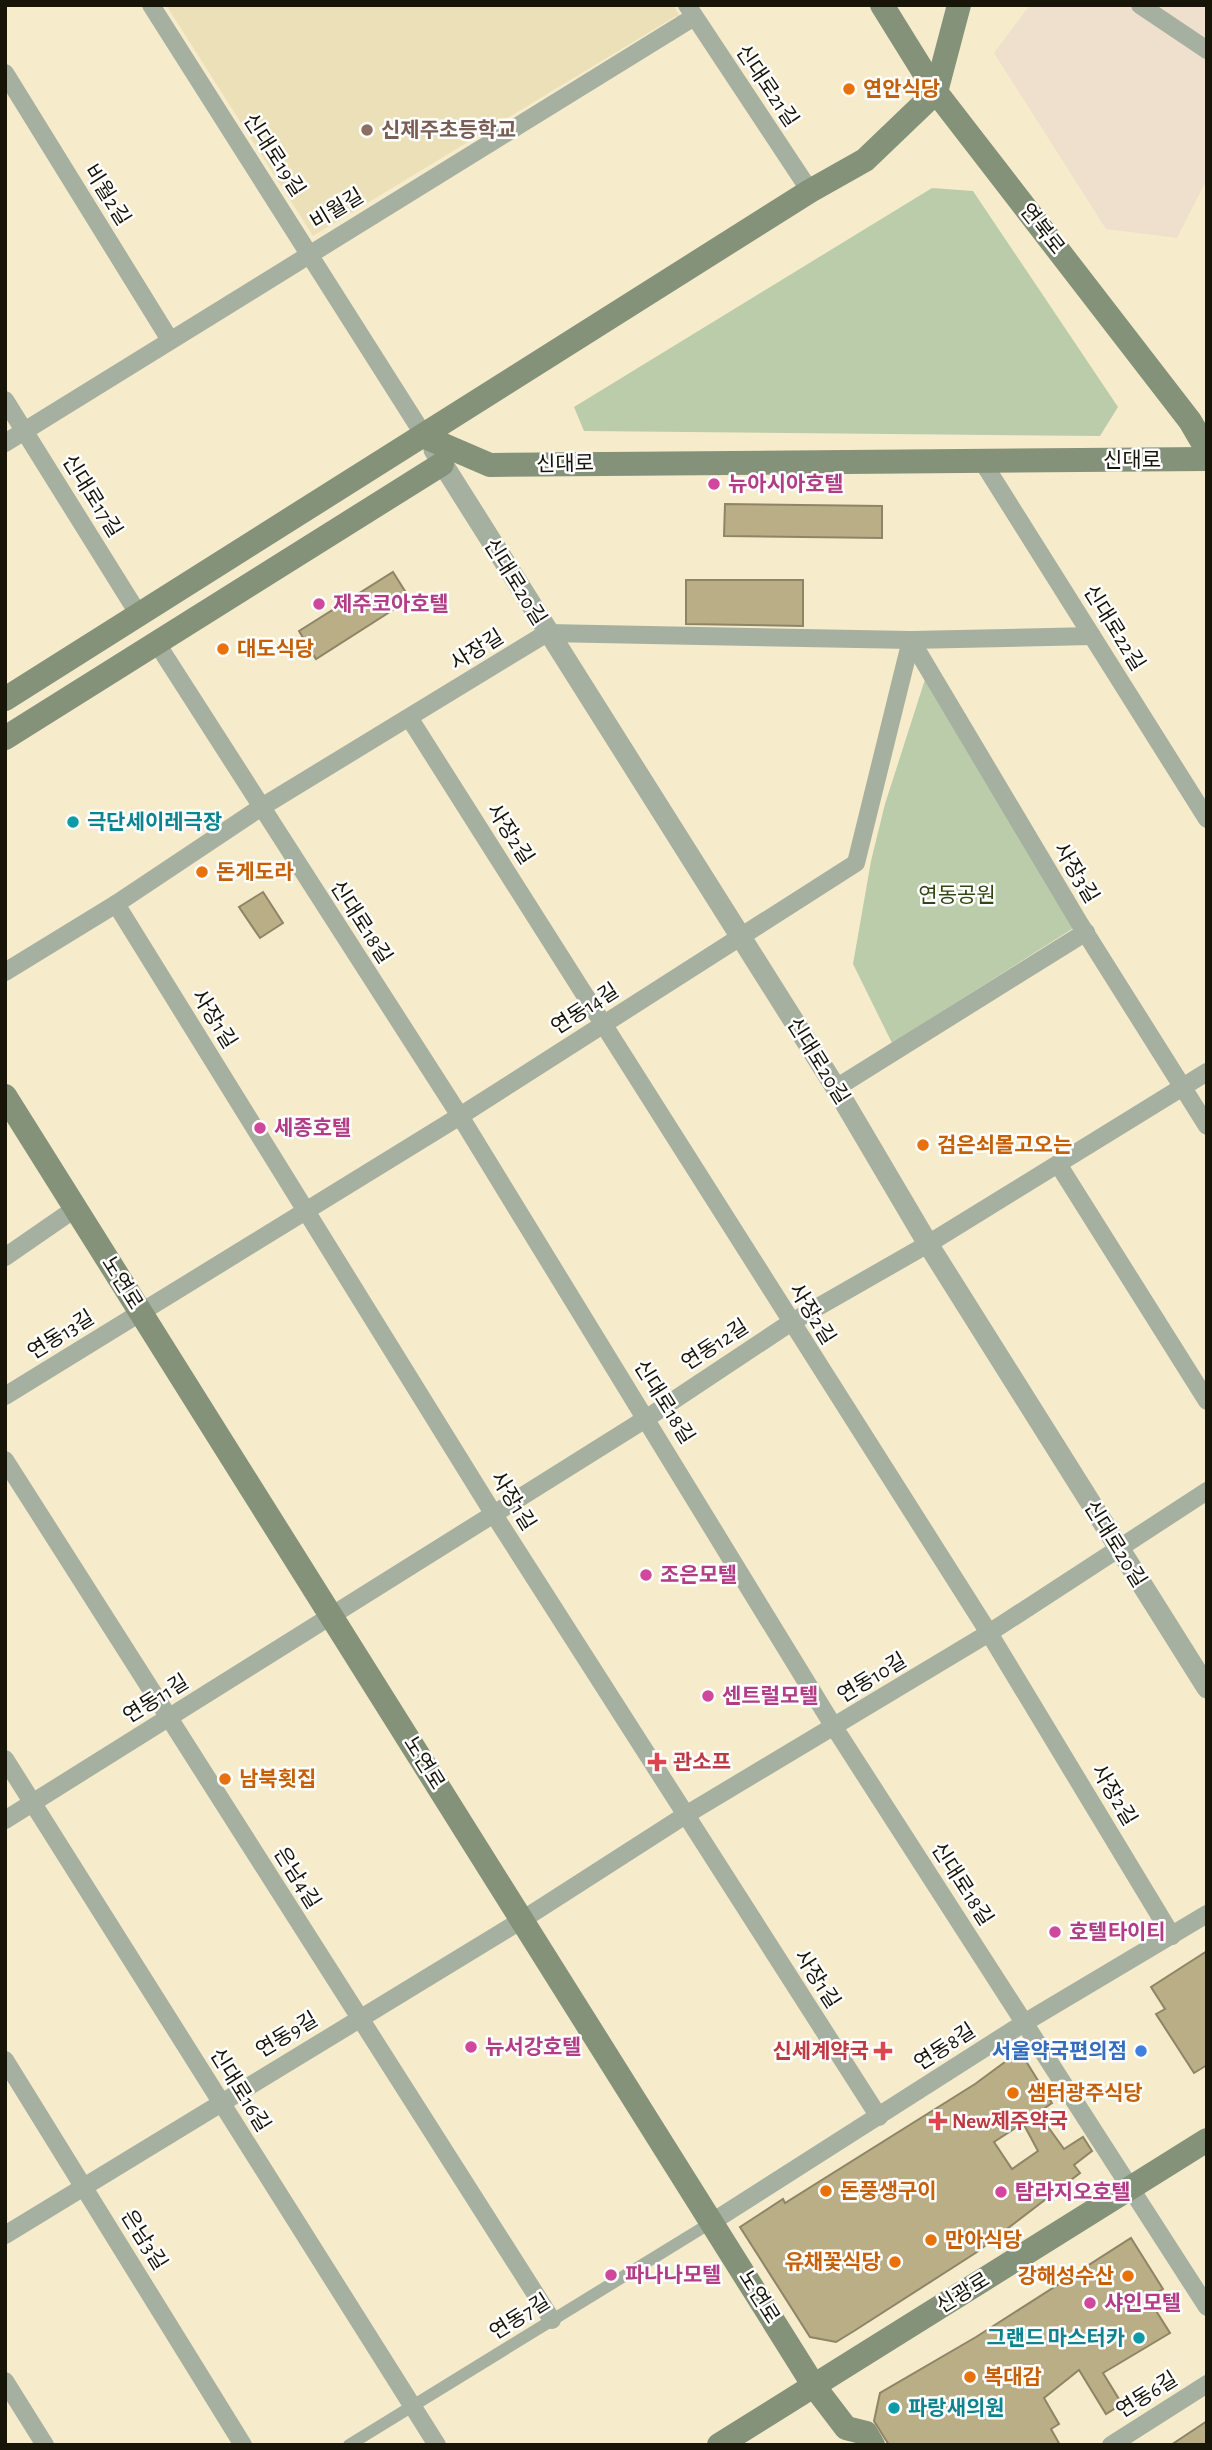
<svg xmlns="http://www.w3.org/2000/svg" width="1212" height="2450" font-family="'Alegreya Sans','Noto Sans KR',sans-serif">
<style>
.commercial{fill:#eee0cd}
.built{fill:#ebe0b7}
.green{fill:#bca}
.building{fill:#b9ae85;stroke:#8e8567;stroke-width:2;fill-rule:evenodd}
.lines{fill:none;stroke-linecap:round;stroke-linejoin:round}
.pedestrian{stroke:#a6b0a0;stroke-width:12}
.minor{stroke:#a6b0a0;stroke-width:18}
.tertiary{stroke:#a6b0a0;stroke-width:21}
.secondary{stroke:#84927a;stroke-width:24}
.food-dot{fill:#e8710a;stroke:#fff;stroke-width:2.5}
.education-dot{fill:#8d6e63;stroke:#fff;stroke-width:2.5}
.hotel-dot{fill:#d1479c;stroke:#fff;stroke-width:2.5}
.culture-dot{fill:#0f9aa8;stroke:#fff;stroke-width:2.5}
.health-dot{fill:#e0444e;stroke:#fff;stroke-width:2.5}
.shop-dot{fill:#3f7fe0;stroke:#fff;stroke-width:2.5}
.labels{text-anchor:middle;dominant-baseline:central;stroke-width:5;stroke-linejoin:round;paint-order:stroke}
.street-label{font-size:21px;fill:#171408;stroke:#fff}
.food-label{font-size:21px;font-weight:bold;fill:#c56008;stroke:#fff;text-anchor:start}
.education-label{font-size:21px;font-weight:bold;fill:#785e54;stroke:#fff;text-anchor:start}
.hotel-label{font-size:21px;font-weight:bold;fill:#b23c85;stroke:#fff;text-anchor:start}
.culture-label{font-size:21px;font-weight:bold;fill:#0d838f;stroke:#fff;text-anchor:start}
.park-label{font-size:21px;fill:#30480f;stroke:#fff}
.health-label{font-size:21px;font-weight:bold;fill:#be3a42;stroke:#fff;text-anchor:start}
.shop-label{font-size:21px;font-weight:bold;fill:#366cbe;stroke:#fff;text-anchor:end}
</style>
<rect width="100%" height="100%" fill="#f6eccb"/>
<polygon class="commercial" points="1030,5 1207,5 1207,179 1177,238 1106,229 994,53"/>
<polygon class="built" points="166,5 673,5 684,23 676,16 313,236"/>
<g class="green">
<polygon points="932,188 973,191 1118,407 1100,436 584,431 574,407"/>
<polygon points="928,670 1080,924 892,1043 853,964 871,861 885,804"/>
</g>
<g class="building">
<polygon points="725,504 882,506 882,538 724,536"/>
<polygon points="393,572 410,599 316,659 299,631"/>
<polygon points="686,580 803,580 803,626 686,624"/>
<polygon points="263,892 283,923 260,938 239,907"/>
<polygon points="1207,1951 1207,2065 1194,2073 1156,2014 1165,2009 1151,1987"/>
<path d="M1024,2058L1052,2103L1038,2113L1064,2149L1083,2137L1092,2151L1074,2165L1080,2173L977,2252L854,2331L836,2342L810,2337L740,2227L783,2199L785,2203L975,2084L1009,2059ZM1023,2123L1038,2151L1012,2169L994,2142Z"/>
<polygon points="1131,2238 1163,2289 1148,2298 1170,2333 1103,2373 1122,2404 1106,2414 1079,2370 1044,2398 1059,2424 1051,2429 1060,2445 889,2445 874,2421 880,2393 976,2337"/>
<polygon points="1207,2421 1207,2445 1171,2445"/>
</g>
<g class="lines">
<polyline class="pedestrian" points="349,2445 712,2222"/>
<g class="minor">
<polyline points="151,5 425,437"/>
<polyline points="687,5 810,191"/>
<polyline points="1140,5 1207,50"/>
<polyline points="5,73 170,340"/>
<polyline points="5,400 139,615"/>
<polyline points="5,443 694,17"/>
<polyline points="982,461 1207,819"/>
<polyline points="911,640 1080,924 1207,1126"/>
<polyline points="156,642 460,1116 834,1727 1207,2307"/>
<polyline points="410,719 989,1633 1172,1936"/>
<polyline points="116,904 493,1513 879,2117"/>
<polyline points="5,972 116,904 260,808 547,633 911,640 1092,636"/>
<polyline points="836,1088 1086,932"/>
<polyline points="1058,1164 1207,1401"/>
<polyline points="5,1257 76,1208"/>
<polyline points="5,1396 460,1116 856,863 911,640"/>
<polyline points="5,1460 552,2320"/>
<polyline points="5,1759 437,2445"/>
<polyline points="5,1820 647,1418 790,1323 928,1244 1207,1072"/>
<polyline points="5,2060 243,2445"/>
<polyline points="712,2222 1024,2023 1207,1914"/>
<polyline points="5,2235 522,1920 684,1816 989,1633 1207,1491"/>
<polyline points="5,2381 45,2445"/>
<polyline points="1111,2445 1207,2384"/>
</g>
<polyline class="tertiary" points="434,450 836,1088 928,1244 1207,1688"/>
<g class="secondary">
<polyline points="882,5 936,92 1190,421 1207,450"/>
<polyline points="936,92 959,5"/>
<polyline points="425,437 490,465 1207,459"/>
<polyline points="5,699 810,191 865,160 936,92"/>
<polyline points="5,738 442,464"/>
<polyline points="5,1096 814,2386 846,2428 866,2433 873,2445"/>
<polyline points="719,2445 1207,2140"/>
</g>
</g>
<g class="food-dot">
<circle cx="849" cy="89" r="7"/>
<circle cx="223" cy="649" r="7"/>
<circle cx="202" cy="872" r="7"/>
<circle cx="923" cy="1145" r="7"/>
<circle cx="225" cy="1779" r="7"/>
<circle cx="1013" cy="2093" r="7"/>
<circle cx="826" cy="2191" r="7"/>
<circle cx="931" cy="2240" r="7"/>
<circle cx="895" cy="2262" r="7"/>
<circle cx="1128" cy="2276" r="7"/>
<circle cx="970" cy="2377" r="7"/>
</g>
<circle class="education-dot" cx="367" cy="130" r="7"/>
<g class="hotel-dot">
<circle cx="714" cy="484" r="7"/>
<circle cx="319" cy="604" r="7"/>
<circle cx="260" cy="1128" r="7"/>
<circle cx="646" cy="1575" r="7"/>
<circle cx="708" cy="1696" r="7"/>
<circle cx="1055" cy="1932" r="7"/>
<circle cx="471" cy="2047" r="7"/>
<circle cx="1001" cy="2192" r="7"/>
<circle cx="611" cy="2275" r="7"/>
<circle cx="1090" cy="2303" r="7"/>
</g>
<g class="culture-dot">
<circle cx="73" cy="822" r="7"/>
<circle cx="1139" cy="2338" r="7"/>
<circle cx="894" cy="2408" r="7"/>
</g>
<g class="health-dot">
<path d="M653.5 1751.5h7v7h7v7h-7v7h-7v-7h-7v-7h7z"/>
<path d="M879.5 2040.5h7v7h7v7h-7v7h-7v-7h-7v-7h7z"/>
<path d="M934.5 2110.5h7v7h7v7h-7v7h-7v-7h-7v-7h7z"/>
</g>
<circle class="shop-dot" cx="1141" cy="2051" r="7"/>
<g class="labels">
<g class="street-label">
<text transform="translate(767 86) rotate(56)">신대로21길</text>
<text transform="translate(274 155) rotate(57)">신대로19길</text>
<text transform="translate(107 195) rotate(58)">비월2길</text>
<text transform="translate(337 209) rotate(-31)">비월길</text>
<text transform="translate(1042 229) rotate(52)">연북로</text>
<text x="1132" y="460">신대로</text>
<text transform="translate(565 464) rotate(-1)">신대로</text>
<text transform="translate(92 496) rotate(58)">신대로17길</text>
<text transform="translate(515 582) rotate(58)">신대로20길</text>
<text transform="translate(1114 628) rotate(58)">신대로22길</text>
<text transform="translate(477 650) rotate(-32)">사장길</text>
<text transform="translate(510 834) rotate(57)">사장2길</text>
<text transform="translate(1076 873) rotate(59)">사장3길</text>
<text transform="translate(361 922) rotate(57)">신대로18길</text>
<text transform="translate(585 1009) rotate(-33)">연동14길</text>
<text transform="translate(214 1019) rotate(58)">사장1길</text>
<text transform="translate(818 1061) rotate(58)">신대로20길</text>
<text transform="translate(122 1283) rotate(58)">노연로</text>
<text transform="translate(812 1314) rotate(58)">사장2길</text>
<text transform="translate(61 1335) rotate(-32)">연동13길</text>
<text transform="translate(715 1345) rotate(-33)">연동12길</text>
<text transform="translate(664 1402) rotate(58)">신대로18길</text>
<text transform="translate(513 1501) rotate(58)">사장1길</text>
<text transform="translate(1115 1544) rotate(58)">신대로20길</text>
<text transform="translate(872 1678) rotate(-31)">연동10길</text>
<text transform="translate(156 1699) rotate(-32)">연동11길</text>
<text transform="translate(424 1763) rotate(58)">노연로</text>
<text transform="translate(1114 1795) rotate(59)">사장2길</text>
<text transform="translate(297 1878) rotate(58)">은남4길</text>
<text transform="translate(962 1884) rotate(57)">신대로18길</text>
<text transform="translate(817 1979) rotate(57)">사장1길</text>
<text transform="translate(287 2035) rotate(-31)">연동9길</text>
<text transform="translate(945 2047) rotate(-33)">연동8길</text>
<text transform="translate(240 2090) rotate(58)">신대로16길</text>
<text transform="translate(144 2240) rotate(58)">은남3길</text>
<text transform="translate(963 2293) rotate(-32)">신광로</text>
<text transform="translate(759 2297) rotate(58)">노연로</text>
<text transform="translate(520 2317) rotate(-32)">연동7길</text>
<text transform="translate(1147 2395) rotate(-32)">연동6길</text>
</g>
<g class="food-label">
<text x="863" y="89">연안식당</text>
<text x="237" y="649">대도식당</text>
<text x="216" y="872">돈게도라</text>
<text x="937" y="1145">검은쇠몰고오는</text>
<text x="239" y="1779">남북횟집</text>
<text x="1027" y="2093">샘터광주식당</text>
<text x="840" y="2191">돈풍생구이</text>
<text x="945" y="2240">만아식당</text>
<text x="881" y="2262" text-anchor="end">유채꽃식당</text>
<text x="1114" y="2276" text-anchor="end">강해성수산</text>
<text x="984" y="2377">복대감</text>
</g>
<g class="education-label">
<text x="381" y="130">신제주초등학교</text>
</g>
<g class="hotel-label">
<text x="728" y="484">뉴아시아호텔</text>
<text x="333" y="604">제주코아호텔</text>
<text x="274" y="1128">세종호텔</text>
<text x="660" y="1575">조은모텔</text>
<text x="722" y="1696">센트럴모텔</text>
<text x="1069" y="1932">호텔타이티</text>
<text x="485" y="2047">뉴서강호텔</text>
<text x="1015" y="2192">탐라지오호텔</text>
<text x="625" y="2275">파나나모텔</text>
<text x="1104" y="2303">샤인모텔</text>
</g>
<g class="culture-label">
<text x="87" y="822">극단세이레극장</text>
<text x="1125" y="2338" text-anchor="end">그랜드 마스터카</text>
<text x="908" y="2408">파랑새의원</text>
</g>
<g class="park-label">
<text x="957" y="895">연동공원</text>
</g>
<g class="health-label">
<text x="673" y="1762">관소프</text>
<text x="869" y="2051" text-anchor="end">신세계약국</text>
<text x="952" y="2121">New제주약국</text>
</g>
<g class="shop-label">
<text x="1127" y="2051">서울약국편의점</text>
</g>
</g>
<rect width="1212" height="2450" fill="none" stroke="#171408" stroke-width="14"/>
</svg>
